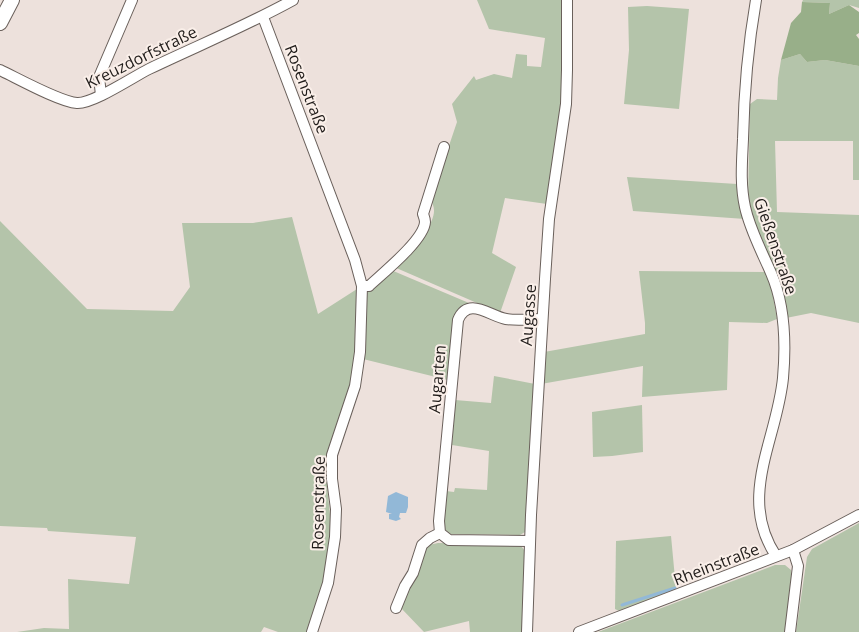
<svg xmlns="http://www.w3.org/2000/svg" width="859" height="632" font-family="'Open Sans',sans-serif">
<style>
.green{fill:#b4c4aa}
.forest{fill:#98af89}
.water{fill:#92b8d7}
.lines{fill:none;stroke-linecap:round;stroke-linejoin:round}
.stream{stroke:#92b8d7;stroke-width:3}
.street-casing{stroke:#6a605b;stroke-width:12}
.secondary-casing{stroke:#6a605b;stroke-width:16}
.street{stroke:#fff;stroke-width:10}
.secondary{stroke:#fff;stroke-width:14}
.labels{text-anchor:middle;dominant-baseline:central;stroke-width:4;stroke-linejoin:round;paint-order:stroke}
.street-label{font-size:16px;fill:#1f1b19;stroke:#faefe9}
</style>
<rect width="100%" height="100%" fill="#ede1dc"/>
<g class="green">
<path d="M477,0H562C560,26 564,51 564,77C564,117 553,164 547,204L505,198L492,253L516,267L500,313L394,267C406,257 435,227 434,210C434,207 432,202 431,199L457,122L452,104L474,76L476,80L494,74L512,78L516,54L527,55V66L541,67L545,38L489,29Z"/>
<polygon points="803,0 859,0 859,8 849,5 829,14 830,3 802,2"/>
<polygon points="647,6 689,9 679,109 624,104 629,50 628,7"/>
<polygon points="800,54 807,62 825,60 859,66 859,180 853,180 853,141 775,141 777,212 859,215 859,323 811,313 786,318 768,256 751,215 748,200 750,104 757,99 777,100 778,78 781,60"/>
<polygon points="627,177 737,184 738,200 745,219 633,211"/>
<path d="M292,217L318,314L357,289C356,321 358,355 350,387C343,416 328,441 327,471C326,491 331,512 331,532C330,567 320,600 308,632H278L264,627L261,632H17L44,628L69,629L68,579L129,584L136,537L48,531L47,528L0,526V221L87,309L173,311L190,287L182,223H253Z"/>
<polygon points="391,270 469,303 456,313 453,321 448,380 363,359 366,295 369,289"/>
<polygon points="639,271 766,272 772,291 777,319 767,323 729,322 727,390 642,397 643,366 541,384 544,352 645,334 645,323"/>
<polygon points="494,376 535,384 527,526 525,532 520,535 451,534 444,529 443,522 446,491 454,492 455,488 487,490 489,451 452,445 455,400 491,403"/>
<polygon points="642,405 643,452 612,456 593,457 592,412"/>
<polygon points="859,523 859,632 796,632 807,557 812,549"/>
<polygon points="671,536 676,589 619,611 615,609 616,541"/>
<polygon points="438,543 514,544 521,546 525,551 522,632 470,632 469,621 424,632 401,608 423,552 429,545"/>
<polygon points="775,565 785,565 791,570 791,577 793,578 785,632 598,632"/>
</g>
<polygon class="forest" points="802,2 830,3 829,14 849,5 859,12 859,33 856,35 859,39 859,66 825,60 807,62 800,54 781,60 791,23 801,12"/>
<polygon class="water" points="396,492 408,497 408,507 406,513 400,513 399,517 401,519 396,521 389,519 389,514 392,514 386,512 388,496"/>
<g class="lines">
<polyline class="stream" points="622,605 675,588"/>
<g class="street-casing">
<g id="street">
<path d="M756,0C748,46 744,92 743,139C742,162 740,184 745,207C750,230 762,252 771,273C785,305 786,344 783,378C777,440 737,497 776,556"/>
<polyline points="263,17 355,260 362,286 360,352 355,386 332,455 332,479 336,509 335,537 328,583 312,632"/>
<path d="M0,70C17,78 60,102 77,103C93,104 133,77 149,69C197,46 246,26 293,0"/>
<polyline points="101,95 99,77 132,0"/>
<path d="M362,286H369C383,273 424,240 425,222C425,219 424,217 423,214L444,147"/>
<path d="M530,541L449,540L440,533L439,521L458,320C468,296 490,316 506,319C518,321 531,319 542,319"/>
<polyline points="396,608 405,586 413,573 422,545 430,538 440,533"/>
<polyline points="527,632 531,515 545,279 549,219 566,104 567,70 567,0"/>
<polyline points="579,632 793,550 859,515"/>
<polyline points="790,632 798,566 793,550"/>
</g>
</g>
<g class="secondary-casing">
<polyline id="secondary" points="0,23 12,0"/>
</g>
<use href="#street" class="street"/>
<use href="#secondary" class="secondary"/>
</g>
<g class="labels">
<g class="street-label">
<text transform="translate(141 57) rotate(-26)">Kreuzdorfstraße</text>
<text transform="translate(307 89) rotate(69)">Rosenstraße</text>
<text transform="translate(776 246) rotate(71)">Gießenstraße</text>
<text transform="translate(528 315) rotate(-86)">Augasse</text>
<text transform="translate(437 379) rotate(-85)">Augarten</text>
<text transform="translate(318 503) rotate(-89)">Rosenstraße</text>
<text transform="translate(716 564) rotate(-21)">Rheinstraße</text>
</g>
</g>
</svg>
